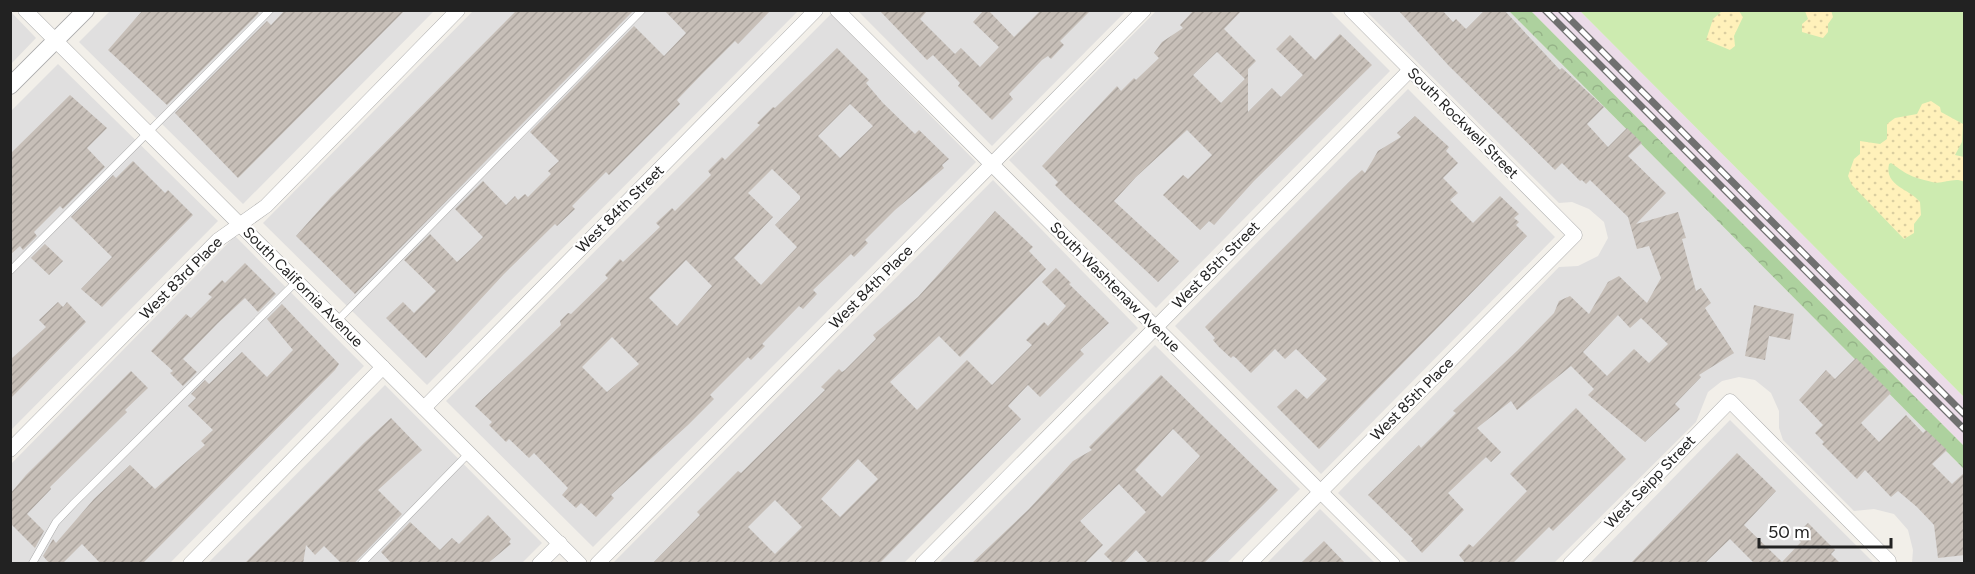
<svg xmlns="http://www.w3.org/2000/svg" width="1975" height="574" font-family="Figtree,sans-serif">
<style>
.residential{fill:#e0dfdf}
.railway{fill:#ebdbe8}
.grass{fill:#cdebb0}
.forest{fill:url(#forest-crowns)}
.sand{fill:url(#sand-dots)}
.building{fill:url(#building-hatch);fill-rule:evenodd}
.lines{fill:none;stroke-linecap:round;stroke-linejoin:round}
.service-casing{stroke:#a9a9a9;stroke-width:8}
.minor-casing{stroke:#a9a9a9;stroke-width:15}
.tertiary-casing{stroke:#a9a9a9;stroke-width:18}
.service{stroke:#fff;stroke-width:7}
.minor{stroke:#fff;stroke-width:14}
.tertiary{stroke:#fff;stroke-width:16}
.rail-casing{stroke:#707070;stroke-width:7}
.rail{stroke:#fff;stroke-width:4.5;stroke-dasharray:14;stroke-linecap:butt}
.labels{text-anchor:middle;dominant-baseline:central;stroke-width:4.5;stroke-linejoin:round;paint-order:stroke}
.street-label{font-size:15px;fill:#222;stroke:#fff}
</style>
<defs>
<pattern id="forest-crowns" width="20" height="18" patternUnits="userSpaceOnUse" patternTransform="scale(1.5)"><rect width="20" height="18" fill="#add19e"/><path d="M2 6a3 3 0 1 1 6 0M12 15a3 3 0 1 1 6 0" fill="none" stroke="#95b388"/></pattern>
<pattern id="sand-dots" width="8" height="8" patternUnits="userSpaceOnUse" patternTransform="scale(1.5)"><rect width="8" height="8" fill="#fff1ba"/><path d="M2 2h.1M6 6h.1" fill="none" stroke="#dacea0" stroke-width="1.8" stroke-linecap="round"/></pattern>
<pattern id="building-hatch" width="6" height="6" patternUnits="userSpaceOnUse" patternTransform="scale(1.5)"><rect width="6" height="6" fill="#c7bfb8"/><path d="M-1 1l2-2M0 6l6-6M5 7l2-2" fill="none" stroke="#aba49e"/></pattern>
</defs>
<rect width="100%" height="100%" fill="#f2efe9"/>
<g class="residential">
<polygon points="110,11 434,11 243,204 79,42"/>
<polygon points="473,11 798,11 427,385 263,223"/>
<polygon points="858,11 1126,11 992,146"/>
<polygon points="1156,11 1330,11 1390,71 1156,308 1009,160"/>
<polygon points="1366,11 1509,11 1964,469 1964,563 1912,563 1913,550 1908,530 1894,514 1874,509 1854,511 1783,440 1779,428 1779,411 1771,393 1755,380 1739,377 1722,381 1708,392 1696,422 1554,563 1409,563 1338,493 1559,267 1578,266 1598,256 1608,238 1604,222 1589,209 1572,202 1559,203"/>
<polygon points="11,12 36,38 11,64"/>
<polygon points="831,14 976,162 593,547 446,401"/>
<polygon points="58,64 218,221 11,430 11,111"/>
<polygon points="1408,89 1555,237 1321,474 1175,326"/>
<polygon points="993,180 1138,328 904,563 612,564"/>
<polygon points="235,236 364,366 170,563 11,564 11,464"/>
<polygon points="1155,345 1300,489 1227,563 938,564"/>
<polygon points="385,385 542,543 522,563 207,564"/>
<polygon points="1730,420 1873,562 1589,564"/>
<polygon points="1320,509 1375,563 1266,564"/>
</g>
<polygon class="railway" points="1531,11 1580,11 1964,397 1964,446"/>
<polygon class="grass" points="1580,11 1964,11 1964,397"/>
<polygon class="forest" points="1509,11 1531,11 1964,446 1964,469"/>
<g class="sand">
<polygon points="1831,10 1833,17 1828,24 1828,32 1823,38 1802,32 1802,24 1808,19 1805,11"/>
<polygon points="1722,11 1739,11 1743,17 1734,36 1735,46 1730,50 1706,40 1713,19"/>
<path d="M1931,101L1940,107L1941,112L1963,124L1962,142L1955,155L1964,157V182C1955,176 1942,185 1932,182C1912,177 1909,176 1891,163L1889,164C1884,186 1910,189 1920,202L1921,215L1914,224V233L1904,239L1852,185L1848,176L1854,159L1860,154V141L1880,144L1887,139V124L1895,118L1917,114L1922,104Z"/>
</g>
<g class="building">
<polygon points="143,10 256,10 259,13 167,105 108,50"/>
<polygon points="285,10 405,10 238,178 175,113 267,21 271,25"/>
<polygon points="517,10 634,10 355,294 296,236 331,197"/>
<polygon points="664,10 771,10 738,44 735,41 702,74 677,100 680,104 609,175 606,172 572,206 575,209 557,226 555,224 504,274 426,358 386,318 403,302 414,313 436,291 404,260 430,234 457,262 471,249 483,237 455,209 483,181 506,205 515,196 518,200 525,194 528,197 551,174 548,171 559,161 530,132 634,26 664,56 686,33"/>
<polygon points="879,10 928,10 920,19 955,54 961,48 980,67 999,47 973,22 984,10 988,10 1014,37 1041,10 1091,10 1060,41 1064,45 1051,59 1048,56 1042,60 1009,94 1013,99 992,120 958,86 960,83 933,55 927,60"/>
<path d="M1194,10H1242L1224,29L1256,61L1248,69V112L1272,88L1281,97L1303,75L1276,49L1290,35L1315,60L1340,34L1372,65L1254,181L1214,225L1209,221L1200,230L1163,195L1183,175L1188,179L1212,155L1187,130L1136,177L1114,201L1179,261L1158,282L1068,198L1055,185L1058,182L1042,166L1117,86L1121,91L1134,78L1136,80L1159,58L1154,53L1162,42L1183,28L1180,25ZM1217,52L1245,79L1221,103L1193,75Z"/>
<path d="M1398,10H1442L1453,22L1456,19L1466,29L1485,10H1504L1560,70L1562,68L1604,107L1587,124L1608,147L1627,128L1642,143L1628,156L1666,193L1636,224L1678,212L1686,238L1682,239L1696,291L1701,288L1711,303L1705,308L1734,353L1699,375L1701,377L1675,404L1680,409L1645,442L1588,395L1594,389L1571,366L1517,410L1511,401L1477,428L1501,452L1491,462L1486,457L1448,493L1464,510L1422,553L1411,541L1413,539L1368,495L1419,445L1421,448L1456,413L1453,411L1518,350L1554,313L1559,301L1570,296L1589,314L1608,282L1619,276L1647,303L1661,278L1649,246L1637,249L1628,217L1590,180L1586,184L1582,180L1580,181L1562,163L1555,170L1449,66ZM1618,315L1630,328L1641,318L1668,344L1649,363L1634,349L1607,376L1583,352Z"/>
<path d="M837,48L869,80L866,83L883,103L915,134L919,130L949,159L942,165L944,168L895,210L865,240L868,243L854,257L851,254L813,290L817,294L803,309L799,306L762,344L765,346L751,360L748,357L710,395L714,399L688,425L611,495L614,498L596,517L581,503L576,508L562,495L568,488L534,453L529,458L509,439L506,442L489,425L492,422L475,406L561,325L560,321L568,313L571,314L608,278L605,275L620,259L623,262L660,227L656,223L672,208L675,211L711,175L708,171L722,157L725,160L760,125L757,123L773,107L775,108ZM850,104L873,126L840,158L818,136ZM772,169L800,196V199L775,225L797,247L761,285L734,258L773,217L748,193ZM686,260L712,286L677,326L649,298ZM612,337L639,364L607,392L582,367Z"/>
<polygon points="70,95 107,128 87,148 105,167 63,209 60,206 34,232 37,236 23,250 20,246 10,255 10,154"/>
<polygon points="1415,116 1449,147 1446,151 1458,163 1443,178 1458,193 1450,200 1473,223 1500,196 1519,214 1514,218 1519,222 1516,225 1527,236 1319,449 1277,407 1296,389 1307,399 1327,379 1296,349 1285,359 1275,349 1251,373 1236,358 1233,356 1231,358 1219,347 1213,340 1215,338 1205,327 1351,180 1362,170 1365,173 1378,151 1401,137 1397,133"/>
<polygon points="133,161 165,193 168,190 193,215 102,307 81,289 112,257 71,217 113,175 116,178"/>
<path d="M995,211L1033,247L1029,251L1046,269L960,357L939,336L890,382L917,410L967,360L992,385L1032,345L1026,340L1044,322L1048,326L1066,306L1042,282L1056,268L1071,283L1069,284L1109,323L1080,350L1084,354L1040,397L1028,385L1008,406L1021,419L879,564H652L700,515L697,512L738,471L741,473L825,390L821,387L839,369L842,372L845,370L876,339L873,335L918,297ZM858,459L878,479L840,517L821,499ZM775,500L802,527L775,554L748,527Z"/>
<polygon points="45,244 63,261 49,275 31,258"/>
<polygon points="245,263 276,294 258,312 245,298 218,323 183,359 197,372 183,386 170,373 173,371 151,351 186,314 191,318 212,297 208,294 222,280 225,283"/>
<polygon points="58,302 63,307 67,302 86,322 10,399 10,360 46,327 39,320"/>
<polygon points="282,304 339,364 335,370 142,564 101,564 82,544 62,564 50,564 43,556 53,539 56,543 94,499 130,465 155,489 205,445 201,441 213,430 188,406 196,398 191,394 205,380 209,384 242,352 267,377 293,350 267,319"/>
<polygon points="1754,305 1794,314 1790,340 1769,336 1765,360 1745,356"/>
<polygon points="1856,358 1891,393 1861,423 1879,442 1906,415 1923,433 1926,430 1947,450 1932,464 1952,484 1965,472 1965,555 1938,558 1934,525 1917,507 1898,491 1891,497 1865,470 1857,479 1822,444 1824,442 1815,433 1823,425 1799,400 1826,370 1835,379"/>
<polygon points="131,371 148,388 125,410 127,412 50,487 51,489 27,514 44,531 35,548 10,523 10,494 26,475"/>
<path d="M1161,375L1278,490L1258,510L1203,564H1149L1136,550L1123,564H1114L1104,554L1146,512L1119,484L1080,521L1103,545L1084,564H971L1029,509L1073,461L1092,450L1089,447ZM1173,429L1200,456L1162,497L1135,470Z"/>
<polygon points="1576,408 1626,459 1553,531 1549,527 1512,564 1466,564 1459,555 1469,544 1473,547 1527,491 1510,474"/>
<polygon points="391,418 422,450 378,490 402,514 368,549 353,564 342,564 324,546 315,555 306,545 303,564 244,564 364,443"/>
<polygon points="1737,453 1776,491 1744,525 1782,562 1801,542 1795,536 1808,523 1835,550 1831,554 1841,564 1755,564 1730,539 1704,564 1630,564"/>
<polygon points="488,515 511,539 509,542 511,544 487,564 392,564 381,552 410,522 440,550 452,538 459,544"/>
<polygon points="1324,541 1346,564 1300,564"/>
</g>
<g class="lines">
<g class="service-casing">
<g id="service">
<polyline points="10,271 270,10"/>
<polyline points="337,321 642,10"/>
<polyline points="32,564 56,522 74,503 297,281"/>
<polyline points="361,564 469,453"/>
</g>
</g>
<g class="minor-casing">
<g id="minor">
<polyline points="25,10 580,564"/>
<polyline points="837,10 1393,564"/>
<polyline points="424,408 816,10"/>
<polyline points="10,450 218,240 266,206 458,10"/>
<polyline points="190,564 383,367"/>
<polyline points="539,564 560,543"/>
<polyline points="597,564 1144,10"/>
<polyline points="922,564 1410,70"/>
<polyline points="1249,564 1575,235 1351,10"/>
<polyline points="1570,564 1730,401 1889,561 1886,564"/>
</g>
</g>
<g class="tertiary-casing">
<polyline id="tertiary" points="10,86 86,10"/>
</g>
<use href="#service" class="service"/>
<use href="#minor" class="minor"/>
<use href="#tertiary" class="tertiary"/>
<g class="rail-casing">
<g id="rail">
<polyline points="1545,10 1964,429"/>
<polyline points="1561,10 1964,414"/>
</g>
</g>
<use href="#rail" class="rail"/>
</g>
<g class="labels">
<g class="street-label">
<text transform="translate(1463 123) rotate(45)">South Rockwell Street</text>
<text transform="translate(620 209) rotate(-45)">West 84th Street</text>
<text transform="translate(1216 265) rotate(-45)">West 85th Street</text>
<text transform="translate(181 278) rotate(-45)">West 83rd Place</text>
<text transform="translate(303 287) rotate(45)">South California Avenue</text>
<text transform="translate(871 287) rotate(-45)">West 84th Place</text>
<text transform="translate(1115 287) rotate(45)">South Washtenaw Avenue</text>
<text transform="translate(1412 399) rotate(-45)">West 85th Place</text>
<text transform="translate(1650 482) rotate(-46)">West Seipp Street</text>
</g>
</g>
<rect width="1975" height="574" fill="none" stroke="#222222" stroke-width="24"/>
<path d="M1759 538v9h132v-9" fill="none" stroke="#222222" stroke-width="3"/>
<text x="1768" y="538" font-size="18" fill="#222222" stroke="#ffffff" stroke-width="4.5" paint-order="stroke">50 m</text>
</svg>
